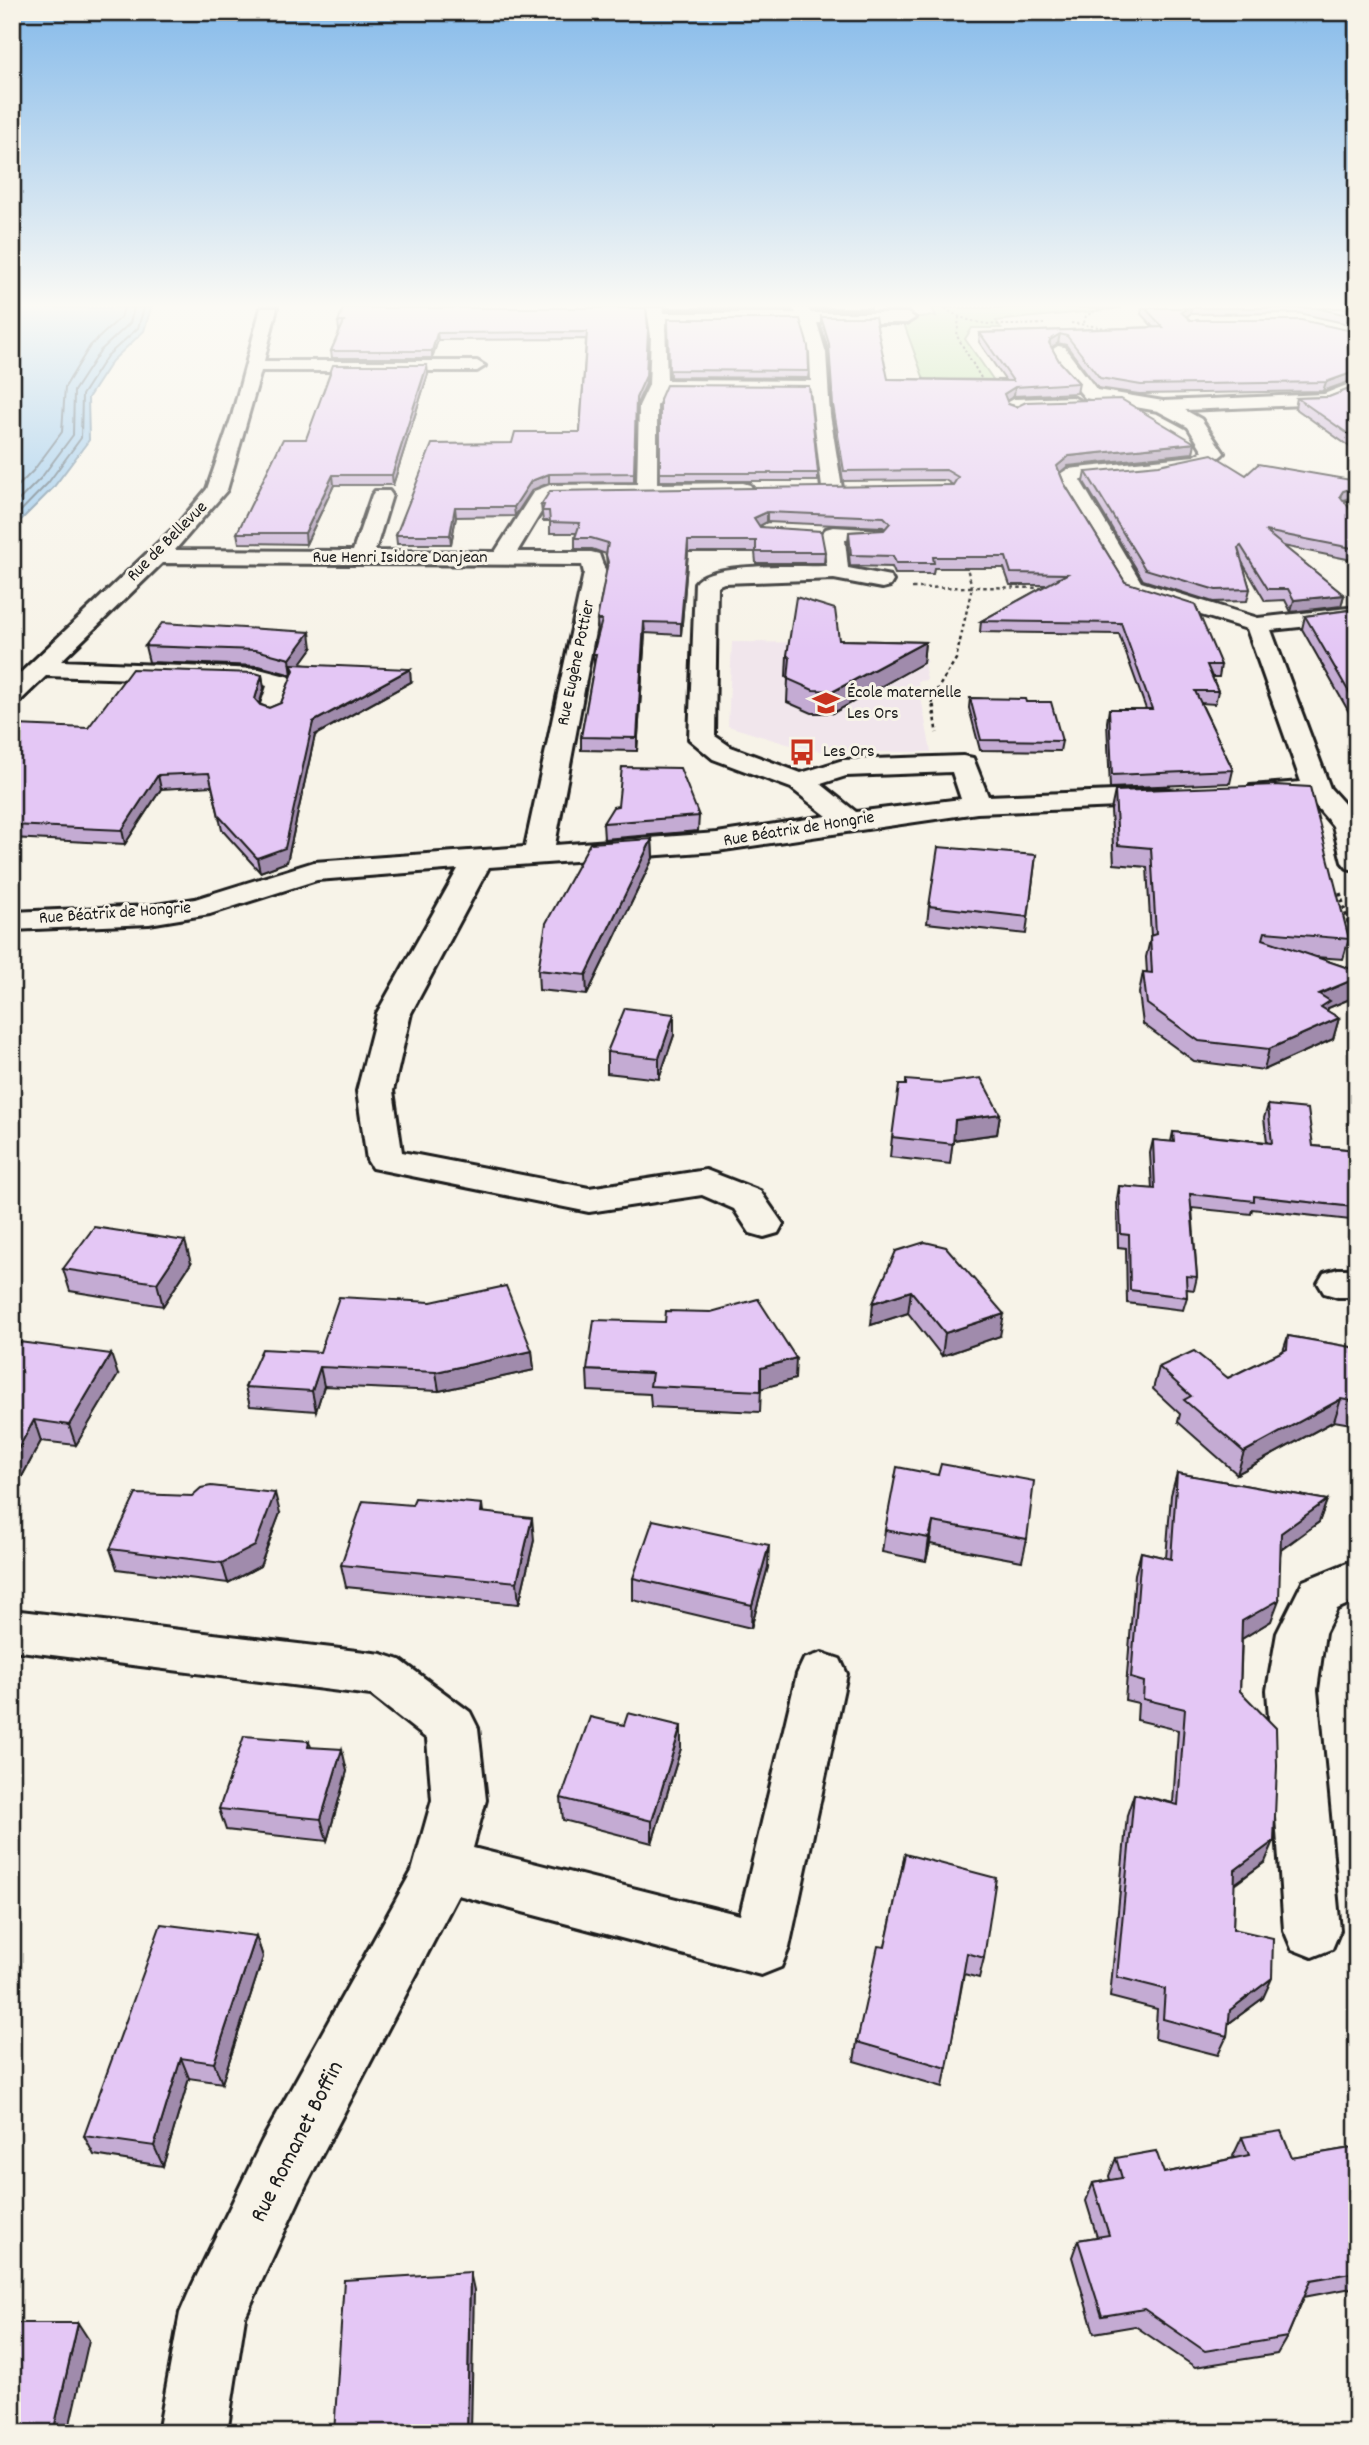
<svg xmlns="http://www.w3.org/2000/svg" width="1369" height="2445" font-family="Dekko,sans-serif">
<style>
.built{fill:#f1e6ec}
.green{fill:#b3de9c;stroke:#687d5c;stroke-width:2}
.water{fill:#90c4ed;stroke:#628199;stroke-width:2}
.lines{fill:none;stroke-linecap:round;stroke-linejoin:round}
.shore{stroke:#4a5f70;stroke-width:2}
.minor-casing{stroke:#1c1c1c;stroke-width:6}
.path-far2{stroke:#1c1c1c;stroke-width:2;stroke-dasharray:2.5 2.5;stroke-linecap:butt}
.path-far1{stroke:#1c1c1c;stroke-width:2.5;stroke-dasharray:3.5 3.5;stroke-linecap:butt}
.path{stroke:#1c1c1c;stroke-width:3.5;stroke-dasharray:3.5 3.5;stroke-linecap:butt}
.minor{fill:#f7f3e8;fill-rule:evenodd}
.wall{fill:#c4abd3;stroke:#1c1c1c;stroke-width:2}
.shaded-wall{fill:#a08bac;stroke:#1c1c1c;stroke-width:2}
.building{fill:#e4c7f5;stroke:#1c1c1c;stroke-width:2}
.labels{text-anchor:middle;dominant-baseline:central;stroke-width:6;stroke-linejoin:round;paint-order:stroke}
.far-street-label{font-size:18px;fill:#1c1c1c;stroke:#f7f3e8}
.far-poi-label{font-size:18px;fill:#1c1c1c;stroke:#f7f3e8;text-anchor:start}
.near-street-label{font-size:24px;fill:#1c1c1c;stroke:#f7f3e8}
</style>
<rect width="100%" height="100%" fill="#f7f3e8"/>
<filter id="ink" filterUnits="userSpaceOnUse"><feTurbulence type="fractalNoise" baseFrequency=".0143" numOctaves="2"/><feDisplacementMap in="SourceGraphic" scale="14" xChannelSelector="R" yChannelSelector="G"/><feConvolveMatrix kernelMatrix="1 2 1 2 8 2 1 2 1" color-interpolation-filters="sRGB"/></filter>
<g filter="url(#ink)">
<polygon class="built" points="732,642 875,643 928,661 924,663 927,680 918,681 931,752 823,752 787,744 728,726"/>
<path class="green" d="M932,308H1122C1078,313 1040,316 996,321L1001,328H972L965,339L997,385H926L903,321L916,317L936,316Z"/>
<polygon class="water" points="12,308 151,308 144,331 112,361 88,398 89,440 53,488 12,529"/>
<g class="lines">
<g class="shore">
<polyline points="12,492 33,471 62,432 65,387 90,346 121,317 124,308"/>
<polyline points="12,507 41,478 73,435 74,391 100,351 130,323 134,308"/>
<polyline points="12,520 48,483 81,438 82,395 107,356 138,328 144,308"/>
</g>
<g class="minor-casing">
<g id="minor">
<path d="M261,308H277L264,361H477L485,366L477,371H261L227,490L175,550L353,551L372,495L375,491H389L392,495L375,551L495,552L534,491L550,485L637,484L639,406L649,385L651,336L647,308H663L664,313H796L792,308H808L811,313H907L915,318L907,323H817L826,353L830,415L842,488L839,492H825L822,488L811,391L664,390L657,406V484L743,483L750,485L753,489L750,493L549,499L517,552H591L599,554L606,573L555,845L717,833L827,816L791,788L713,759L689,739L695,583C710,561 799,567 827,566L822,533L826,529L833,527L883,530L887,534L883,538L845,540L848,568L890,576L893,581L890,586L882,588L834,579L724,583L717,586L715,736L731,747L801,773L843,760L963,756L973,758L988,796L1165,789L1175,791L1179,797L1175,803L1165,805L977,813L717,851L489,867L411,1013L393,1091L402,1152L589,1188L706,1170L760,1191L783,1224L778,1233L764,1237L750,1233L734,1209L702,1195L589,1212L372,1168L367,1160L357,1091L377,1013L458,869L317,880L210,914L149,924L12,930V912L149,906L195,899L314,862L525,847L584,573L582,565L162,563L61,661L259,669L290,677L293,682L281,715L272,718L263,715L259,710L267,686L258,683L46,676L21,700L12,702V681L177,525L207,489L232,416ZM665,323H802L810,353L811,381L667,380ZM952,772L961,799L856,812L821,784L846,776Z"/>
<path d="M1058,346L1064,347L1097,390L1163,401L1324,394L1357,381V392L1327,404L1185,410L1201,419L1224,453C1208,473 1108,477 1080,480L1141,582L1258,618L1357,607V621L1271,630L1330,788L1357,818V871L1347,868L1342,862L1333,826L1310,799L1260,800L1250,798L1246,792L1250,786L1301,782L1247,629L1125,592L1065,492L1058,475L1068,469L1194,456L1203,451L1188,427L1158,411L1085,398L1060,369L1050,351Z"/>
<polygon points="1073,397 1082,402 1079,406 1024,409 1015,414 1009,413 1005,404 1014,399"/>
<polygon points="1350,501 1357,503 1357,521 1350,519 1340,507 1343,503"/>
<polygon points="1338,1269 1357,1269 1357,1297 1338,1297 1324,1293 1318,1283 1324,1273"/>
<polygon points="1357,1559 1357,1600 1337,1609 1325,1633 1317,1690 1340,1930 1332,1949 1312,1957 1292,1949 1284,1930 1267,1690 1277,1633 1303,1581"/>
<polygon points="12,1610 382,1654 400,1660 470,1712 478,1728 486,1800 473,1848 740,1915 797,1674 804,1659 822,1653 840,1659 847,1674 789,1948 781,1967 761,1975 458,1895 306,2185 245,2317 227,2433 158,2433 180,2313 190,2290 262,2141 412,1871 432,1800 427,1739 371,1695 12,1650"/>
</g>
</g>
<g class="path-far2">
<path d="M945,308C972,329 1011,325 1044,324"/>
<polyline points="959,317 957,336 985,385"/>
<polyline points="1071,323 1114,329"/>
<polyline points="1084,323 1086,316 1097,310 1118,308"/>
</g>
<g class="path-far1">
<polyline points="966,564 972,587 1045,588"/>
<polyline points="912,588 972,587 956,659 932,698 933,707"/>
</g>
<g class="path">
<polyline points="933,705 937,733"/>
<polyline points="1340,893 1357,954"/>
</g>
<use href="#minor" class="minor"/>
</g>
<g class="wall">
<polygon points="646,308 646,384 636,406 634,482 549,483 532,490 515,516 456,517 451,544 397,544 396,535 512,443 580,432 586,339 438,340 432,358 332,358 331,351 340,330 339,330 338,322"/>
<polygon points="665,308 791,308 791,310 666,310"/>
<polygon points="810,308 871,308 871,310 812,310"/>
<polygon points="1142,308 1357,308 1357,326 1299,313 1190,314 1186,317 1190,320 1357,332 1323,391 1139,394 1098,388 1066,345 1058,343 1051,347 1059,361 1079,383 1077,393 1014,396 1006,401 1008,404 1193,453 1068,466 1060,473 1064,483 1125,582 1221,665 1219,677 1212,677 1218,691 1215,704 1201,703 1233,770 1230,783 1110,788 1107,722 1109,709 1146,709 1119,634 980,632 981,621 1047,585 1010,585 1004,568 934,568 933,574 895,574 892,567 850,566 848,542 849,532 884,530 885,529 883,527 767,522 760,526 825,552 824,563 756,563 755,552 688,552 681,635 645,633 637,751 581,750 581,737 594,666 593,654 598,631 597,620 607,569 606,554 592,549 575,549 575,538 576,533 550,533 550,521 543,521 541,505 953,485 945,480 843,481 833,415 829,353 821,326 821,317 888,379 1005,380 979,342 980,333 1153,327 1141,314"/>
<polygon points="668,319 809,371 808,378 670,377"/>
<polygon points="428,374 393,485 334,485 306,544 239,543 237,533 306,439"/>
<polygon points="1357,386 1357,452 1295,408 1297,398 1329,397"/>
<polygon points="660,399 818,473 818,481 660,481"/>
<polygon points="1086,472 1246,475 1357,481 1357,501 1349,498 1343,501 1351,510 1357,511 1357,561 1283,546 1344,595 1341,606 1291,612 1285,600 1265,601 1242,562 1250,589 1247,601 1213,602 1143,580 1084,482"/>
<polygon points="1357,609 1357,721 1354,721 1302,629 1305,616"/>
<polygon points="839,640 925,642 923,663 833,713 812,713 787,702 788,679 786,677 787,655"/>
<polygon points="145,646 312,648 300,664 411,682 315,735 287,862 260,872 222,830 212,786 161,789 125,844 12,838 12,730 88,728 262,675 264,688 259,704 269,708 281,703 292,675 259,666 149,662"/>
<polygon points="970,698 1026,702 1062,741 1060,751 980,750 969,708"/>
<polygon points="1115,791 1349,939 1343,959 1315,957 1357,971 1357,996 1328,1008 1327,1011 1339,1018 1333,1039 1264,1070 1194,1061 1143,1024 1139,993 1143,972 1147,973 1146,957 1151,936 1147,867 1114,864 1111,810"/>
<polygon points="618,806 699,816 698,831 604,839 603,823"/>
<polygon points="652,839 653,858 587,995 539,990 538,970"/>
<polygon points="1036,855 1026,934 927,923 929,906"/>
<polygon points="674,1014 674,1035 659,1079 607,1073 607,1052"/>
<polygon points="1268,1105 1313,1146 1357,1150 1357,1216 1352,1215 1350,1220 1252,1209 1251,1214 1192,1208 1197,1277 1194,1290 1186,1289 1187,1297 1183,1310 1127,1303 1126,1248 1118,1247 1117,1199 1119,1186 1152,1189 1150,1153 1153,1140 1171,1142 1173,1132 1267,1142 1264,1118"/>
<polygon points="1000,1114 997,1134 953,1140 950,1164 890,1157 892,1137"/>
<polygon points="896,1251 1000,1336 942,1356 908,1313 871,1325"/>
<polygon points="191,1263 163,1306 70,1291 63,1269"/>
<polygon points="1288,1336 1357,1348 1357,1425 1334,1421 1237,1474 1178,1422 1180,1414 1153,1389 1159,1367 1228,1378 1283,1351"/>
<polygon points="532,1351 534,1370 439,1391 324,1386 316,1411 250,1406 245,1387 320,1352"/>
<polygon points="12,1354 118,1375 76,1445 41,1441 12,1495"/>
<polygon points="587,1370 795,1379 761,1388 760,1412 651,1407 650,1394 588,1391"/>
<polygon points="1177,1473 1327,1500 1319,1522 1281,1550 1271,1621 1242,1639 1240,1691 1265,1862 1234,1885 1233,1929 1263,1998 1228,2024 1227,2036 1218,2055 1155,2039 1157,2009 1110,1997 1127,1815 1134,1794 1173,1803 1178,1730 1137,1720 1138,1703 1125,1700 1135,1574 1141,1552 1166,1558 1171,1495"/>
<polygon points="938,1475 1027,1539 1022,1561 930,1544 926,1561 882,1552 885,1530"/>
<polygon points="192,1496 280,1513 260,1566 228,1583 117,1569 110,1549"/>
<polygon points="482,1504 483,1512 534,1540 519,1604 346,1587 341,1565 412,1505"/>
<polygon points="768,1567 751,1628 633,1600 633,1578"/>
<polygon points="624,1725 681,1726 681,1748 652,1843 563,1820 561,1798"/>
<polygon points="309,1741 311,1747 347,1771 327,1841 226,1830 219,1809"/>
<polygon points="905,1854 984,1958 979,1978 964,1974 943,2087 854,2061 857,2042 885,1947"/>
<polygon points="256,1936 263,1957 222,2083 189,2078 163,2166 94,2155 84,2136"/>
<polygon points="1242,2137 1292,2158 1357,2147 1357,2287 1304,2297 1287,2337 1277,2354 1195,2367 1135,2326 1094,2333 1072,2257 1078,2240 1097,2237 1086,2201 1093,2183 1110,2180 1109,2176 1116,2158 1164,2173 1234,2158 1233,2156"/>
</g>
<g class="shaded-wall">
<polygon points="1188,308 1191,308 1190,314 1180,321 1181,312"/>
<polygon points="648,329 646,384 636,406 634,482 636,398"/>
<polygon points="437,333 438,340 432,358 432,351"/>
<polygon points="1060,334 1058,343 1049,349 1050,340"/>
<polygon points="427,365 428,374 393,485 392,475"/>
<polygon points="1357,371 1357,379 1323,391 1326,382"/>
<polygon points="1015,387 1014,396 1003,403 1004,394"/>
<polygon points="1195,443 1193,453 1068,466 1056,476 1057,466 1069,456"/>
<polygon points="549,474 549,483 532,490 515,516 514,507 531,481"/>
<polygon points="333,475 334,485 306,544 305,533"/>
<polygon points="1352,488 1349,498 1341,501 1340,496 1343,491"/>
<polygon points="455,507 456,517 451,544 450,535"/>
<polygon points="767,512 767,522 754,529 754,518"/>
<polygon points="688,541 688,552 681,635 681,623"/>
<polygon points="1344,595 1341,606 1291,612 1294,600"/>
<polygon points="644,622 645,633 637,751 637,738"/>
<polygon points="310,632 312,648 294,673 291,664 292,676 290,659"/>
<polygon points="925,642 923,663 833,713 834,691"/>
<polygon points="410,669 411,682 315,735 287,862 260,872 257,858 313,722"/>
<polygon points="262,675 264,688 257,712 255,699"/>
<polygon points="158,775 161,789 125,844 122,830"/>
<polygon points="652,839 653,858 587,995 586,975"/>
<polygon points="1357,978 1357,996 1328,1008 1324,1022 1319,994"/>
<polygon points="674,1014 674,1035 659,1079 659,1058"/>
<polygon points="1339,1018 1333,1039 1264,1070 1269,1049"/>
<polygon points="1000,1114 997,1134 952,1140 955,1120"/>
<polygon points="185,1241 191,1263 163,1306 157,1283"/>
<polygon points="911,1291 908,1313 871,1325 873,1303"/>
<polygon points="1004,1314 1000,1336 942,1356 945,1333"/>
<polygon points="532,1351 534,1370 439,1391 436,1372"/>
<polygon points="111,1354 118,1375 76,1445 69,1425"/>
<polygon points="796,1358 795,1379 760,1389 761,1368"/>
<polygon points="320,1367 324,1386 316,1411 312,1391"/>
<polygon points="1341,1399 1334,1421 1237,1474 1244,1452"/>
<polygon points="34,1420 41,1441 12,1495 12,1460"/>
<polygon points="275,1493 280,1513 260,1566 228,1583 222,1563"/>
<polygon points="1327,1500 1319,1522 1273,1555 1281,1533"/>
<polygon points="532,1518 534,1540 519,1604 517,1582"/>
<polygon points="933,1522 930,1544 926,1561 929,1538"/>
<polygon points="769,1545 768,1567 751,1628 752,1605"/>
<polygon points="1279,1600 1271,1621 1235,1643 1242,1621"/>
<polygon points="681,1726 681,1748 652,1843 652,1821"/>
<polygon points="342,1749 347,1771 327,1841 321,1819"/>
<polygon points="1274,1841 1265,1862 1226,1890 1235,1870"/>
<polygon points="256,1936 263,1957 222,2083 214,2063"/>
<polygon points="1272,1978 1263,1998 1221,2029 1230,2010"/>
<polygon points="181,2058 189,2078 163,2166 154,2146"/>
<polygon points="470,2272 474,2290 471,2433 467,2433"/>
<polygon points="78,2323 89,2340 68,2433 53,2433"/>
</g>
<g class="building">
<polygon points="343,308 646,308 648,329 646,376 636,398 634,473 549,474 531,481 514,507 455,507 450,535 396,535 432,444 512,443 515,432 580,432 587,332 437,333 432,351 331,351 344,322 338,322"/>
<polygon points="1145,308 1188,308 1181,312 1190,320 1301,320 1357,332 1357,371 1326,382 1141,385 1100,378 1067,336 1060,334 1050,340 1049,343 1059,361 1079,383 1015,387 1004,394 1008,404 1016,407 1026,402 1121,399 1195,443 1069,456 1057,466 1064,483 1125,582 1195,604 1221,665 1207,665 1218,691 1195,691 1233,770 1112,775 1109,709 1152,709 1121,623 981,621 1067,574 1011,573 1006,557 933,557 934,563 896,563 893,556 851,555 849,532 884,530 890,523 884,517 767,512 754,518 760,527 821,531 825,552 756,552 756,541 688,541 681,623 644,622 637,738 581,737 596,654 593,654 602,620 597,620 608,562 606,555 608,543 591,538 575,538 580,523 550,522 549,511 542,511 544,505 541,505 550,491 953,485 958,477 946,470 844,471 833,405 829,344 821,317 875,317 888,379 1013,381 980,333 1163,327"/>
<polygon points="1316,308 1357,308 1357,317"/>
<polygon points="668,319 800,319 808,346 809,371 669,370"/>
<polygon points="333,365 427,365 392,475 333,475 305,533 237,533 283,439 306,439"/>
<polygon points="666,385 809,386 818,473 660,473 660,399"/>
<polygon points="1357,386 1357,440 1297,398 1329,397"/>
<polygon points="1212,454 1246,475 1258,464 1357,481 1357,489 1352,488 1343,491 1340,496 1351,510 1357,511 1357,549 1265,531 1344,595 1294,600 1288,589 1268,589 1241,546 1238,548 1250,589 1216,590 1145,569 1086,472 1159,465"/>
<polygon points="796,597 835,609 839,640 925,642 834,691 813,690 788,679 790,658 787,655"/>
<polygon points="1357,609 1357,706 1305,616"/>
<polygon points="162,623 310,632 290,659 256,650 145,646"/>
<polygon points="291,664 410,669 313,722 285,848 257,858 219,816 209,773 158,775 122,830 12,825 12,730 16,725 88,728 132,669 255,673 262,675 255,699 260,705 269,708 281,703 294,670"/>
<polygon points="970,698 1025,699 1026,702 1051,702 1062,741 981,740"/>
<polygon points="622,767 680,768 699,816 603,823 613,807 618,806"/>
<polygon points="1275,785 1310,787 1349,939 1265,932 1263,939 1357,971 1357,978 1319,994 1330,1001 1321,1007 1339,1018 1269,1049 1199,1041 1147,1004 1143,972 1152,973 1150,936 1156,934 1151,848 1118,845 1115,791"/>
<polygon points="652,839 586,975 538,970 546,923 590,843"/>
<polygon points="938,847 1036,855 1028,917 929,906"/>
<polygon points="625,1008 674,1014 659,1058 607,1052"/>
<polygon points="981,1078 1000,1114 955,1120 953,1144 892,1137 899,1085 906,1085 906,1080 943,1083"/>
<polygon points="1268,1105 1308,1109 1313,1146 1357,1150 1357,1202 1353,1202 1354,1207 1254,1196 1254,1201 1190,1194 1197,1277 1186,1276 1187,1297 1130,1290 1129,1235 1121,1234 1119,1186 1155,1189 1153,1140 1174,1142 1173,1132 1272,1143"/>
<polygon points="94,1227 185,1241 157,1283 63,1269"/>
<polygon points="925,1242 946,1247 1004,1314 945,1333 911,1291 873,1303 896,1251"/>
<polygon points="506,1286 532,1351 436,1372 320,1367 312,1391 245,1387 262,1349 320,1352 339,1297 431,1302"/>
<polygon points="758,1299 796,1358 761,1368 761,1391 650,1386 652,1373 587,1370 594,1320 665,1322 666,1311 711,1312"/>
<polygon points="1288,1336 1357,1348 1357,1402 1341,1399 1244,1452 1184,1400 1191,1396 1159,1367 1194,1351 1228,1378 1287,1349"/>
<polygon points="19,1342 111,1354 69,1425 34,1420 12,1460 12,1354"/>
<polygon points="941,1464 1034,1481 1027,1539 933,1522 929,1538 885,1530 897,1467 938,1475"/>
<polygon points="1177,1473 1327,1500 1281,1533 1279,1600 1242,1621 1240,1691 1276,1728 1277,1766 1274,1841 1235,1870 1233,1929 1273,1938 1272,1978 1230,2010 1227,2036 1163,2019 1165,1989 1117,1977 1134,1794 1178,1805 1185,1709 1143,1699 1144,1682 1131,1678 1141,1552 1171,1559"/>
<polygon points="211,1486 275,1493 255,1546 222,1563 110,1549 136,1494 192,1496 201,1488"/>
<polygon points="415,1498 482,1504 481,1512 532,1518 517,1582 341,1565 363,1501 412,1505"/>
<polygon points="653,1520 769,1545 752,1605 633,1578"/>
<polygon points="628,1713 681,1726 652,1821 561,1798 590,1717 624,1725"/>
<polygon points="244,1736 309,1741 308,1747 342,1749 321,1819 219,1809"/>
<polygon points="905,1854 996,1878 984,1958 967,1953 947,2068 857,2042 878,1946 885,1947"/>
<polygon points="161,1924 256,1936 214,2063 181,2058 154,2146 84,2136"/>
<polygon points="1281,2131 1292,2158 1357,2147 1357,2272 1311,2280 1287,2337 1205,2351 1144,2309 1102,2316 1078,2240 1109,2235 1093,2183 1122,2178 1116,2158 1156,2151 1164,2173 1249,2155 1242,2137"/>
<polygon points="470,2272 467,2433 334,2433 344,2280"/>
<polygon points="12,2323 78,2323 53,2433 12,2433"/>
</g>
</g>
<linearGradient id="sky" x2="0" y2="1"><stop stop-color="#85baea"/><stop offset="0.47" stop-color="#fbfaf5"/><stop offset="1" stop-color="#fbfaf5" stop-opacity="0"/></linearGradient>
<rect width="1369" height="650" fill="url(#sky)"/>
<defs>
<g id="school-bare" transform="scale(2.1)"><path d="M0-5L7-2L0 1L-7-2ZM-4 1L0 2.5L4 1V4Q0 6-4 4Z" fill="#c8321e" stroke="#f7f3e8" stroke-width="2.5" paint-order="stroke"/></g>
<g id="bus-bare" transform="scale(2.1)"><path d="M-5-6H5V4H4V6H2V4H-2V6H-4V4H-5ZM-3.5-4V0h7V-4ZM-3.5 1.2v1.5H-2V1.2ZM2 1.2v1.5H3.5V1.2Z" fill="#c8321e" stroke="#f7f3e8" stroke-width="2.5" paint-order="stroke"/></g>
</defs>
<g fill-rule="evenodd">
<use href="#school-bare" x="826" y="703"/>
<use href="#bus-bare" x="802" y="752"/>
</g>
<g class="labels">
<g class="far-street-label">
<text transform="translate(168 542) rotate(-45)">Rue de Bellevue</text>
<text x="400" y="558">Rue Henri Isidore Danjean</text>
<text transform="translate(577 663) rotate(-78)">Rue Eugène Pottier</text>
<text transform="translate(799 830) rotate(-9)">Rue Béatrix de Hongrie</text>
<text transform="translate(115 914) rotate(-4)">Rue Béatrix de Hongrie</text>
</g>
<g class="far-poi-label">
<text x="847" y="693">École maternelle<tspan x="847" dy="21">Les Ors</tspan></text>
<text x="823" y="752">Les Ors</text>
</g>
<g class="near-street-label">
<text transform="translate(298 2142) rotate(-63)">Rue Romanet Boffin</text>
</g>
</g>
<rect width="1369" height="2445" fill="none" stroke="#f7f3e8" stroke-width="42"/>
<rect x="21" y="21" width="1327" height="2403" fill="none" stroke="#1c1c1c" stroke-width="2.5" filter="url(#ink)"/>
</svg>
